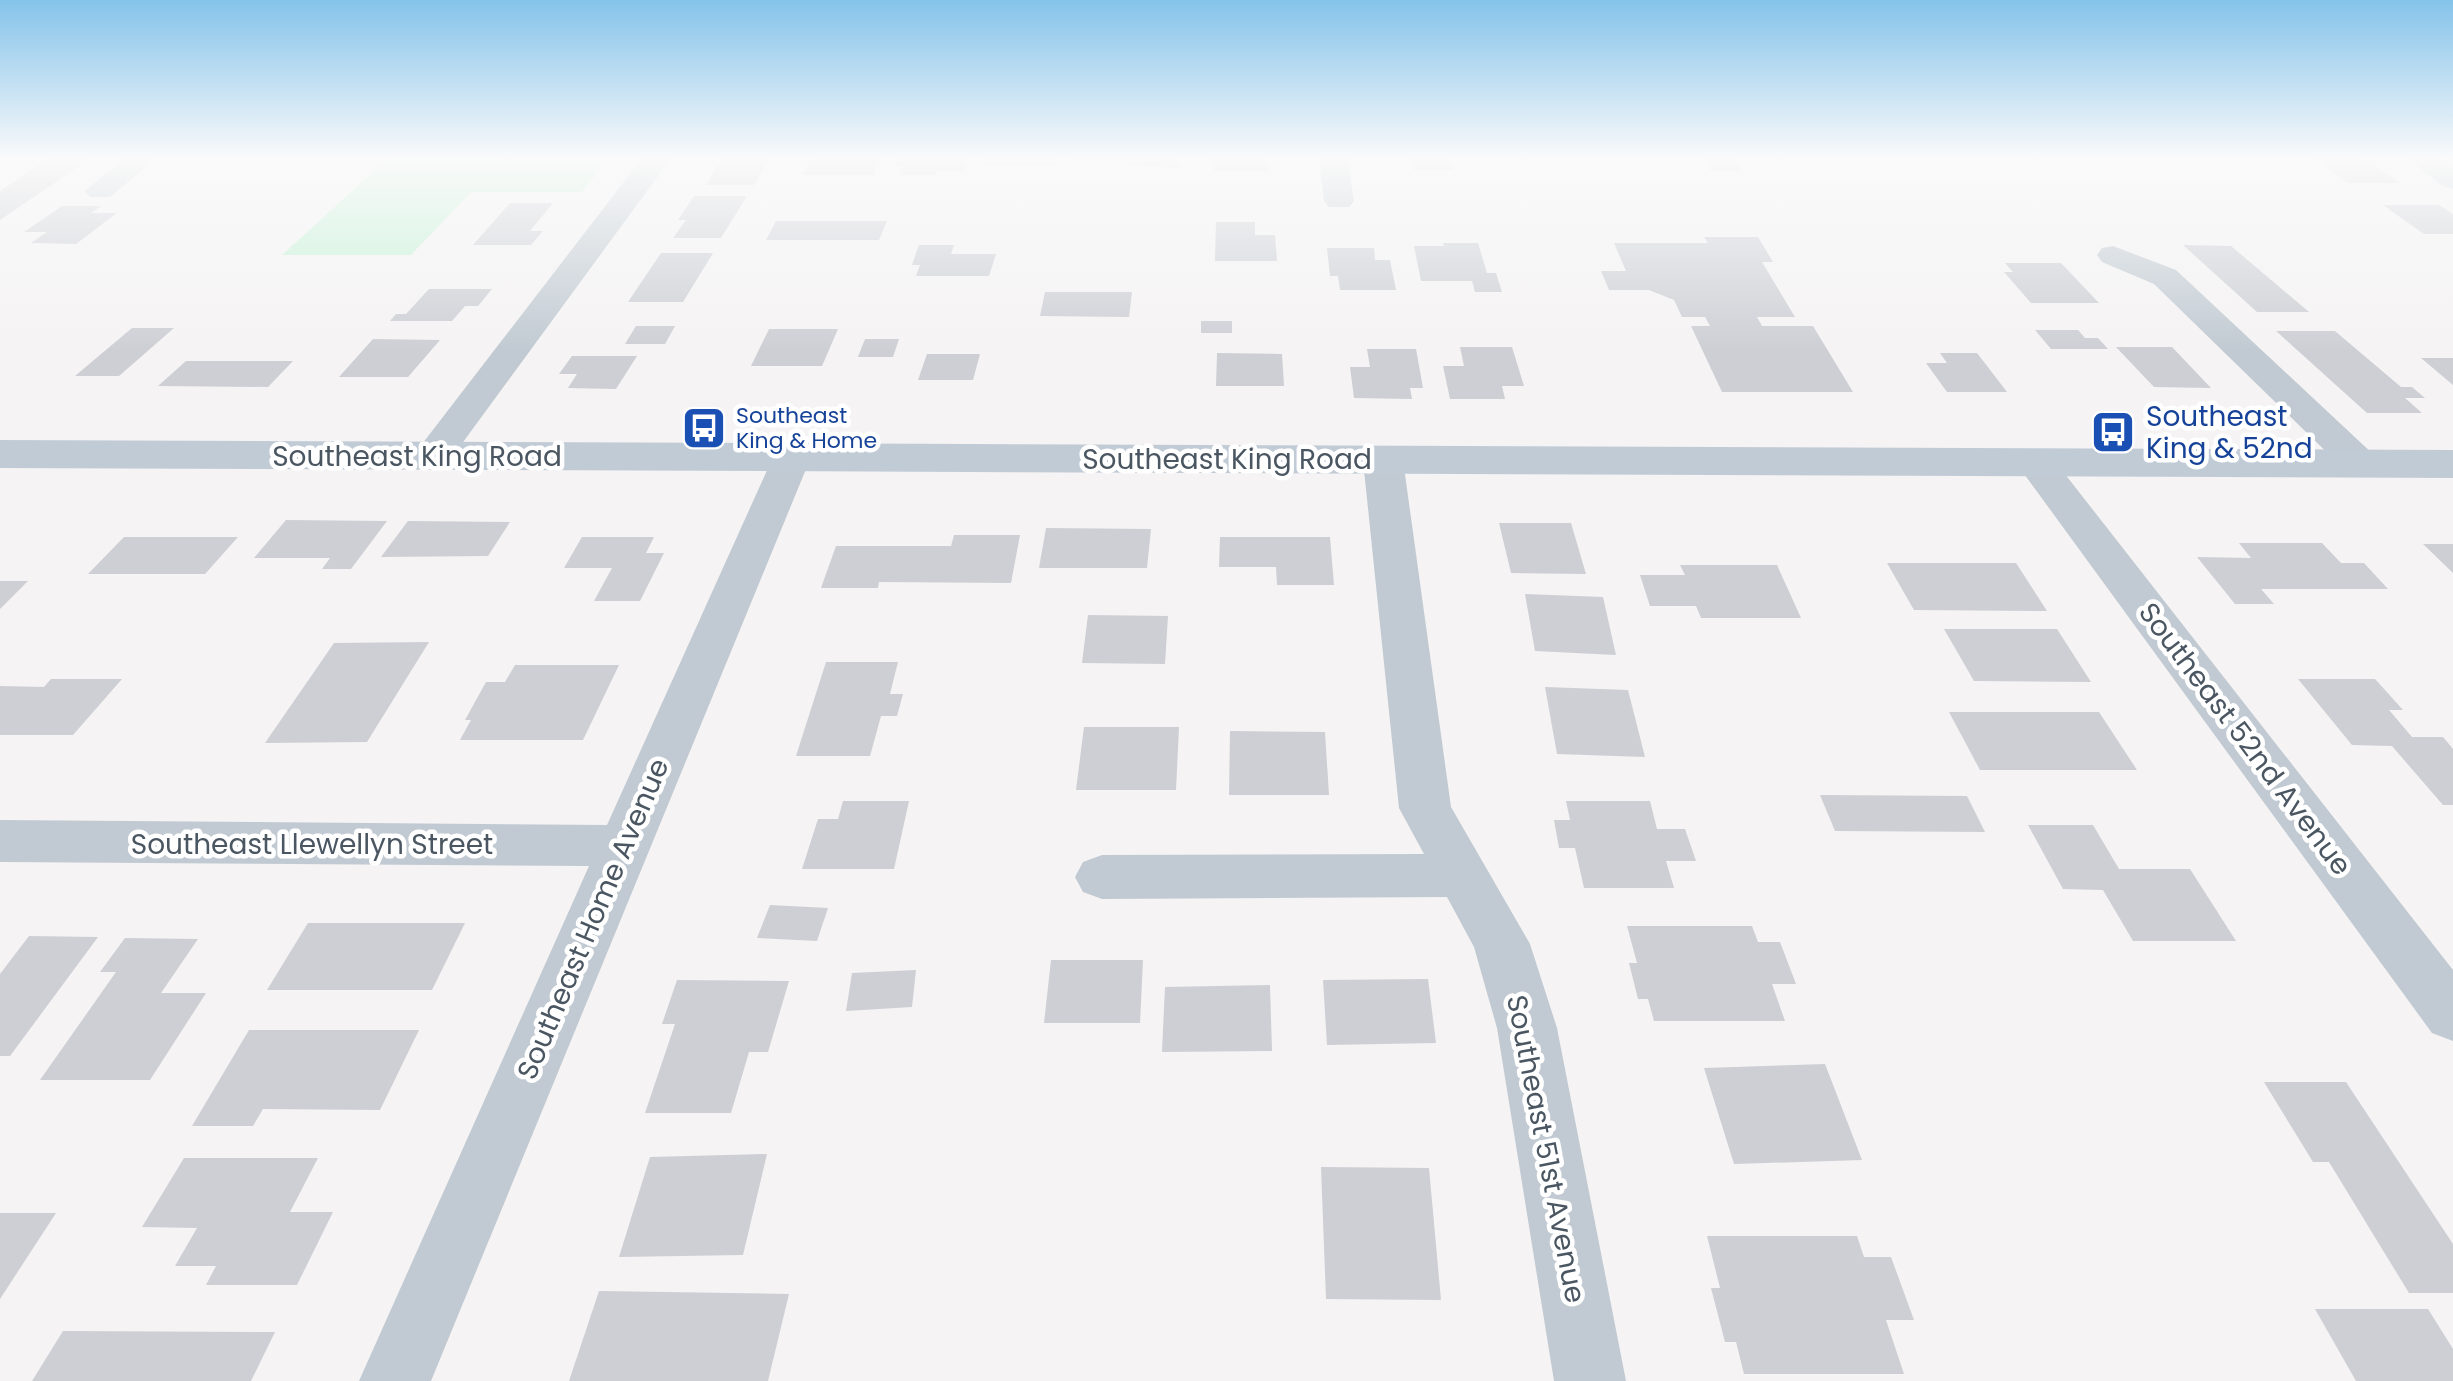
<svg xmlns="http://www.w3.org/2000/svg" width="2453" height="1381" font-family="Poppins,sans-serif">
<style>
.green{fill:#c3f1d5}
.building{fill:#cdcfd5}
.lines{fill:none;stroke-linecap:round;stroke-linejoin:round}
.minor{fill:#c1cad2;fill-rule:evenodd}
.secondary{fill:#c1cbd6;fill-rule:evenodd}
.labels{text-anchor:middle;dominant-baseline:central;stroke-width:9;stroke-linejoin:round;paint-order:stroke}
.far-transit-label{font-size:22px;fill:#164399;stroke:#fff;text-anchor:start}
.transit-label{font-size:28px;fill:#164399;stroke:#fff;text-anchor:start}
.street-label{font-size:28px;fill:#4a5661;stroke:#fff}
</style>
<rect width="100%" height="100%" fill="#f5f3f3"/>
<polygon class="green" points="389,157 503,157 500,162 606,162 582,192 471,192 411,255 282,255"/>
<g class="building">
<polygon points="52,157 93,157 0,220 0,191"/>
<polygon points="724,157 771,157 754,185 706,185"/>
<polygon points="812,157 881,157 873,175 802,175"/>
<polygon points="898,157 969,157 964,171 937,171 935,175 899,175 903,166 894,166"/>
<polygon points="981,157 1059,157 1057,166 978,166"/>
<polygon points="1075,157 1181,157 1180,168 1128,165 1129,162 1074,161"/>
<rect x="1213" y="157" width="56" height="14"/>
<polygon points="1411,157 1451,157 1454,170 1414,170"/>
<polygon points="1703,157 1733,157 1742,171 1711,171"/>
<polygon points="2313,157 2362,157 2400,183 2348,183"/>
<polygon points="694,196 747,196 721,238 673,238 686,220 678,220"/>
<polygon points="510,203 553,203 530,231 543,231 531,245 473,245"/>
<polygon points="2383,205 2439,205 2453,214 2453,234 2424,234"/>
<polygon points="62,206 101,206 91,213 117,213 76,244 31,243 47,232 24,232"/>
<polygon points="776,221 887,221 879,240 766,240"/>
<polygon points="1216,222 1255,222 1255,235 1275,235 1277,261 1215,261"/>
<polygon points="1704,237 1758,237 1773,262 1762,262 1795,317 1757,317 1762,326 1813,326 1853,392 1722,392 1691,326 1710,326 1705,317 1682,317 1674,300 1649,290 1609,290 1601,271 1626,271 1614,243 1708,243"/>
<polygon points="1443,243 1478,243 1487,273 1496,273 1502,292 1475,292 1472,281 1421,281 1414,246 1444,246"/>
<polygon points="919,245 954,245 951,254 996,254 989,276 916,276 920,265 912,265"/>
<polygon points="2183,245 2231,246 2309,312 2257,312"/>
<polygon points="1327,248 1374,248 1375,260 1390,260 1396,290 1340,290 1338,276 1330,276"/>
<polygon points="661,253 713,253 683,302 628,302"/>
<polygon points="2005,263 2061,263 2099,303 2031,303 2004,272 2013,272"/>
<polygon points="429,289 492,289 478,306 465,306 452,321 390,321 396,314 406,314"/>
<polygon points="1045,292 1132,292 1129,317 1040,316"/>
<rect x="1201" y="321" width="31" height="12"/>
<polygon points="636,326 675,326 665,344 625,344"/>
<polygon points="132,328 174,328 119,376 75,376"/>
<polygon points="769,329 838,329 822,366 751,366"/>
<polygon points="2035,330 2078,330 2085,338 2098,338 2108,349 2051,349"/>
<polygon points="2276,331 2335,331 2401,387 2412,387 2425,398 2405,398 2422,413 2367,413"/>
<polygon points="373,339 440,340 408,377 339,377"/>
<polygon points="865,339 899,339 893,357 858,357"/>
<polygon points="1460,347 1512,347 1524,386 1502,386 1505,399 1450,399 1443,366 1464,366"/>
<polygon points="2116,347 2172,347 2211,388 2154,387"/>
<polygon points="1367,349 1416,349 1423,388 1410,388 1412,399 1354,398 1350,367 1370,367"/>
<polygon points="1217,353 1282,354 1284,386 1216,386"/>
<polygon points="1940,353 1977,353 2007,392 1947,392 1926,363 1947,363"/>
<polygon points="927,354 980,354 973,380 918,380"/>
<polygon points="572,356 637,356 616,389 568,388 577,374 559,374"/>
<polygon points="2421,358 2453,358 2453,385"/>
<polygon points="186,361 293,361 268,387 158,386"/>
<polygon points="286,520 387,521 351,569 322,569 330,558 254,558"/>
<polygon points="408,521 510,522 488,556 381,557"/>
<polygon points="1499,523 1571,523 1586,574 1511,573"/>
<polygon points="1046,528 1151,529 1147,568 1039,568"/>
<polygon points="954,535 1020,535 1011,583 879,582 878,588 821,588 836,546 951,546"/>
<polygon points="124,537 238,537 205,574 88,574"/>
<polygon points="582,537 654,537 646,553 664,553 640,601 594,601 612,568 564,568"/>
<polygon points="1220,537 1330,537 1334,585 1277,585 1276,567 1219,567"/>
<polygon points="2239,543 2322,543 2341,563 2364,563 2388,589 2261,589 2274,604 2235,604 2197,557 2251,558"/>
<polygon points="2423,544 2453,544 2453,573"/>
<polygon points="1887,563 2016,563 2047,611 1914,610"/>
<polygon points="1680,565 1777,565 1801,618 1701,618 1696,606 1650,606 1640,575 1685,575"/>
<polygon points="0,581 28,581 0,609"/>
<polygon points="1525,594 1603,597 1616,655 1535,651"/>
<polygon points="1088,615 1168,616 1165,664 1082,663"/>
<polygon points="1944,629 2057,629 2091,682 1974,681"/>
<polygon points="429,642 367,742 265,743 334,643"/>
<polygon points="826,662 898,662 890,694 903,694 897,716 881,716 870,756 796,756"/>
<polygon points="515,665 619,665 583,740 460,740 471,720 465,720 486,682 505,682"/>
<polygon points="51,679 122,679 73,735 0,735 0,686 44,687"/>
<polygon points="2298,679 2375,679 2403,710 2389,710 2412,737 2443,737 2453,749 2453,805 2443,805 2392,746 2352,745"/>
<polygon points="1545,687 1628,690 1645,757 1557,754"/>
<polygon points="1949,712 2099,712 2137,770 1980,770"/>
<polygon points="1084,727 1179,727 1176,790 1076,790"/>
<polygon points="1230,731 1325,732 1329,795 1229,795"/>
<polygon points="1820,795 1967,796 1985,832 1835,831"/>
<polygon points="843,801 909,801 894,869 802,869 818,819 838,819"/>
<polygon points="1566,801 1650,801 1657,829 1685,829 1696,861 1666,861 1674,888 1584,888 1575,848 1559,848 1554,820 1570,820"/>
<polygon points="2028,825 2093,825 2119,869 2190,869 2236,941 2133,941 2103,890 2063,889"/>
<polygon points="770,905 828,908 817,941 757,938"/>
<polygon points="308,923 465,923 432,990 267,990"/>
<polygon points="1627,926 1752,926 1758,942 1780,942 1796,984 1772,984 1785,1021 1654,1021 1648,999 1638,999 1629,963 1637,963"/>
<polygon points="29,936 98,937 10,1056 0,1056 0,974"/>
<polygon points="125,938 198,939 161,993 206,993 150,1080 40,1080 116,972 100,972"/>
<polygon points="1051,960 1143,960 1140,1023 1044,1023"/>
<polygon points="916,970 912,1007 846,1011 852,973"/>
<polygon points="1428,979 1436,1043 1327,1045 1323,980"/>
<polygon points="677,980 789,981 768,1052 749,1052 731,1113 645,1113 675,1024 662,1024"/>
<polygon points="1270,985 1272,1051 1162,1052 1165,987"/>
<polygon points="249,1030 419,1030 380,1110 263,1109 253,1126 192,1126"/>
<polygon points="1825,1064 1862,1160 1734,1164 1704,1068"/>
<polygon points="2264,1082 2346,1082 2453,1244 2453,1293 2409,1293 2329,1162 2313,1162"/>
<polygon points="767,1154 743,1255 619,1257 650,1157"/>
<polygon points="184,1158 318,1158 290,1212 333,1212 297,1285 206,1285 216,1266 175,1266 197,1228 142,1227"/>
<polygon points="1321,1167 1429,1168 1441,1300 1326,1299"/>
<polygon points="0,1213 56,1213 0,1299"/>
<polygon points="1707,1236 1857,1236 1864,1257 1891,1257 1914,1320 1886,1320 1904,1374 1744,1374 1736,1342 1725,1342 1711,1288 1720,1288"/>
<polygon points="599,1291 789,1294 768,1381 569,1381"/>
<polygon points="2315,1309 2428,1309 2453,1349 2453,1381 2356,1381"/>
<polygon points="63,1331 275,1332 251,1381 32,1381"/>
</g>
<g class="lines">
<g class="minor">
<polygon points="126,157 158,157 110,197 90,197 85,191"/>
<polygon points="643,157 672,157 447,464 433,468 419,464 414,456 419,448"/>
<polygon points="1319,157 1347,157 1354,201 1349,207 1329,207 1324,201"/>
<polygon points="2405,157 2438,157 2453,167 2453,189 2443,186"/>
<polygon points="2113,246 2176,270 2375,456 2381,464 2375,472 2361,476 2347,472 2154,284 2102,262 2097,255 2102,248"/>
<polygon points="792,445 806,449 811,457 431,1381 359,1381 589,866 0,862 0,820 607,825 773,457 778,449"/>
<polygon points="1383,448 1397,452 1403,460 1451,807 1530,944 1557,1028 1626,1381 1554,1381 1497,1028 1474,947 1447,897 1102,899 1083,892 1075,877 1083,862 1102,855 1424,854 1399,808 1363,460 1369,452"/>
<polygon points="2036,451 2050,455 2453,970 2453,1041 2432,1033 2022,471 2016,463 2022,455"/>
</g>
<polygon class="secondary" points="0,440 2453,450 2453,478 0,468"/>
</g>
<linearGradient id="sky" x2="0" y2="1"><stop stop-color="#85c3ea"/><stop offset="0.45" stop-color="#fafafa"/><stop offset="1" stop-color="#fafafa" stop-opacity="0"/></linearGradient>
<rect width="2453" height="351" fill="url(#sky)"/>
<defs>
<g id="bus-square" transform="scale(2.25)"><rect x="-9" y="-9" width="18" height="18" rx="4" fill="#1a4fb4" stroke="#fff"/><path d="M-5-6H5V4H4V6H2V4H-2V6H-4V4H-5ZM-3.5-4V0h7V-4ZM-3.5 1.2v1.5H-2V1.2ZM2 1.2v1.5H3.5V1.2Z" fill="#fff"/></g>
</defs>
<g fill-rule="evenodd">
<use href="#bus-square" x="704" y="428"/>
<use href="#bus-square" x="2113" y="432"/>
</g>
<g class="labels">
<g class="far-transit-label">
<text x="736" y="415">Southeast<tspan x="736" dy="25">King &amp; Home</tspan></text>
</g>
<g class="transit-label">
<text x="2146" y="416">Southeast<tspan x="2146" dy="32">King &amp; 52nd</tspan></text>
</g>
<g class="street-label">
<text x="417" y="456">Southeast King Road</text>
<text x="1227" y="459">Southeast King Road</text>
<text transform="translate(2245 739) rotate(53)">Southeast 52nd Avenue</text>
<text x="312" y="844">Southeast Llewellyn Street</text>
<text transform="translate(593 919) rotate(-67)">Southeast Home Avenue</text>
<text transform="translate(1546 1149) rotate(79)">Southeast 51st Avenue</text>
</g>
</g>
</svg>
